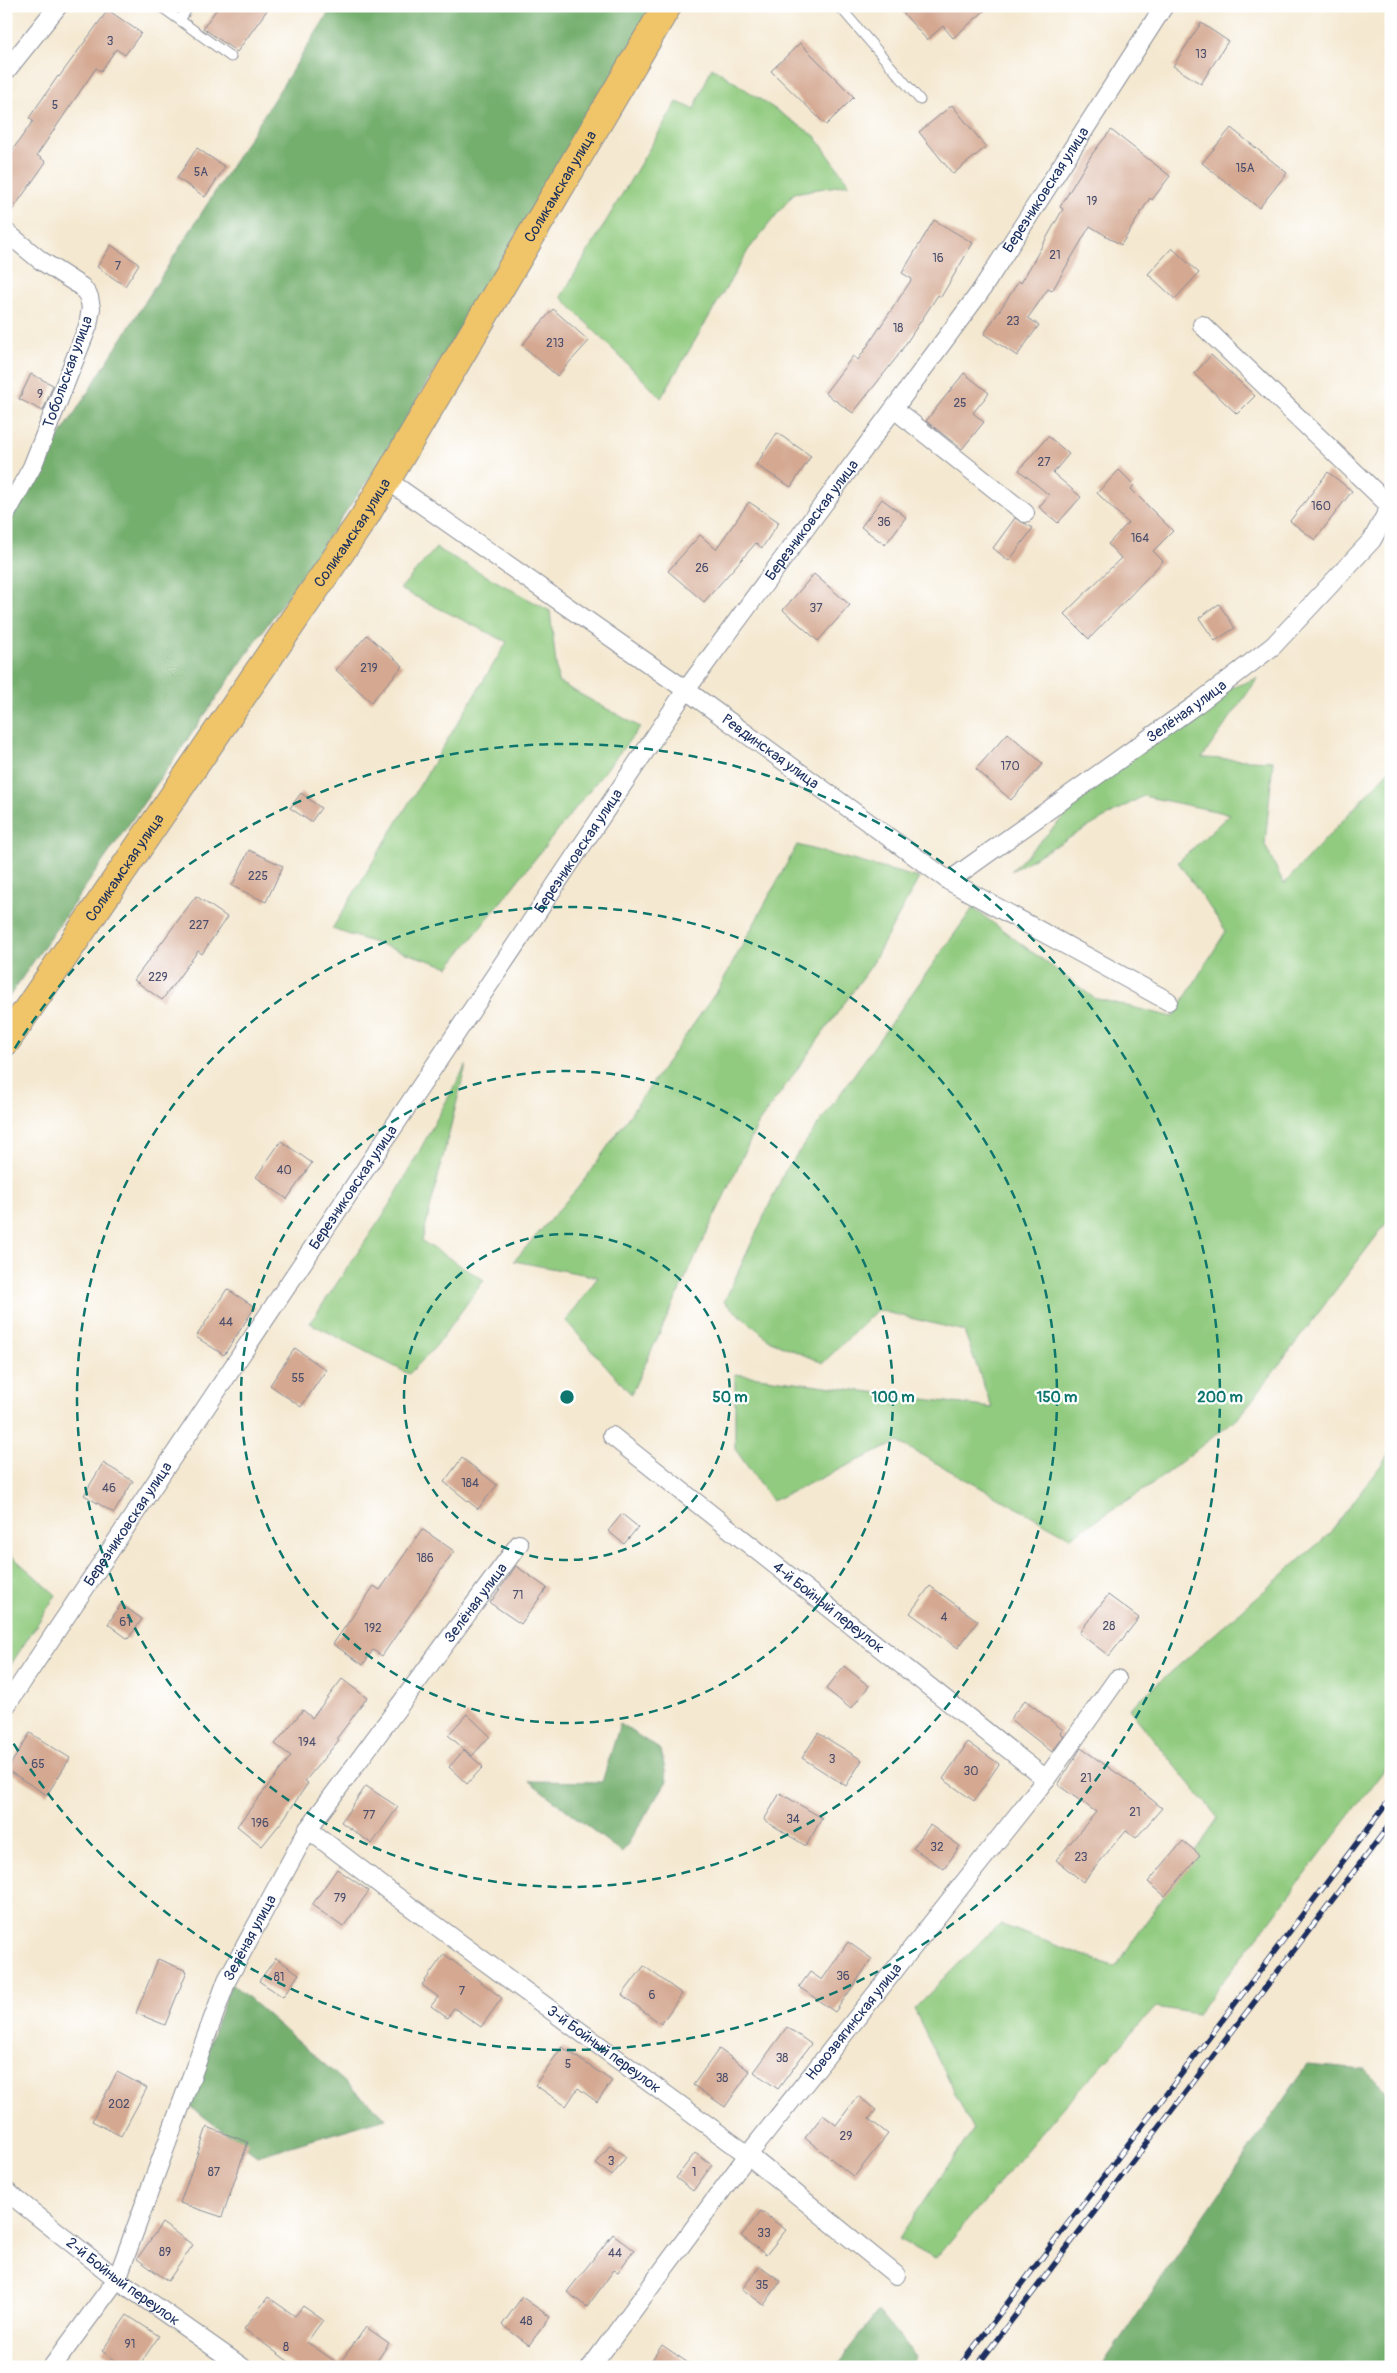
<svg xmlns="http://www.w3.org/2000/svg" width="1397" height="2373" font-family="Pangolin,sans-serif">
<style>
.green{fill:#91cb7f;stroke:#567d6e}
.forest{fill:#74af6e;stroke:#486f66}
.building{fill:#d4a891}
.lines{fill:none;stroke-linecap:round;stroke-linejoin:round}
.lane-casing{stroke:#888c97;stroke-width:11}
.street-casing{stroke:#888c97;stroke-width:20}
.primary-casing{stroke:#888c97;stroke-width:30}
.lane{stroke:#fff;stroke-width:9}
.street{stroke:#fff;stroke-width:18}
.primary{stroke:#f0c469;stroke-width:28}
.rail-casing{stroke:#1b2f5e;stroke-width:5.5}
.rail{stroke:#fff;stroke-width:4;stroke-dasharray:11;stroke-linecap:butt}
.ring{fill:none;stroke:#0f766e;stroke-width:2.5;stroke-dasharray:9 6}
.labels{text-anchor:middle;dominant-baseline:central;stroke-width:4.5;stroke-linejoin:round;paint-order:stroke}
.number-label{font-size:12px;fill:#494d6b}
.street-label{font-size:15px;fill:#1b2f5e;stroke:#fff}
.centre{fill:#0f766e;stroke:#fff;stroke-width:2.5}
.ring-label{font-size:15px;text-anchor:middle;font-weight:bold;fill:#0f766e;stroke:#fff;stroke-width:4.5;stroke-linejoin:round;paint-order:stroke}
</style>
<rect width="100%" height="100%" fill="#fff"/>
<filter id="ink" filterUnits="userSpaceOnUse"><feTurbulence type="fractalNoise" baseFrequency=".02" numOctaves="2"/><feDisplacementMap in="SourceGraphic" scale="10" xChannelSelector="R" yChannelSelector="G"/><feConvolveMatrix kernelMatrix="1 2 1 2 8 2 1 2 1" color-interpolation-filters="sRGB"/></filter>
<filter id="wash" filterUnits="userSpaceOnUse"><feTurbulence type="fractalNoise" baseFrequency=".0096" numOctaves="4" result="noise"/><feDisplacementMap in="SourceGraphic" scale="20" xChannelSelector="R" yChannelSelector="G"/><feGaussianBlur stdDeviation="1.12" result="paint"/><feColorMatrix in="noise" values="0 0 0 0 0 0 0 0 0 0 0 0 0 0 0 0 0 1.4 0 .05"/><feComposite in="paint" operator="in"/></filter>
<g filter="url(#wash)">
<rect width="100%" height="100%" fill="#f4e8d0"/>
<g class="green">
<polygon points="712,67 815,136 849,184 794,193 749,249 661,398 561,297 677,102 694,109"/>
<polygon points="436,548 550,611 558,682 640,727 449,967 332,929 507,642 400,589"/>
<polygon points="1258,678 1202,758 1273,761 1265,845 1284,884 1391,768 1391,1217 1241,1415 1150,1486 1070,1537 898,1442 772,1501 735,1449 735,1374 992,1408 964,1331 877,1310 823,1363 771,1341 724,1302 785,1171 973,908 1094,998 1173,1017 1226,931 1178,862 1230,814 1143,796 1011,871 1116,764 1206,697"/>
<polygon points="797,845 919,878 871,966 758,1124 631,1394 566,1321 598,1277 514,1261 582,1183 719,988"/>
<polygon points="466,1065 422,1241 484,1280 436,1346 409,1374 310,1323 390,1205"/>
<polygon points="1391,1452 1391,1761 1259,1935 1197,2014 1156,2007 1062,2108 935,2259 898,2239 973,2130 914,2009 989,1933 1002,1925 1115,1967 1218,1818 1129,1709 1328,1535"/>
<polygon points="6,1551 56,1595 6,1672"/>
</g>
<g class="forest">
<polygon points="333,6 654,6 372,474 6,1001 6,521"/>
<polygon points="620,1724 661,1750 667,1781 622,1853 529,1781 602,1782"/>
<polygon points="231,1983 386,2118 257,2156 188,2105"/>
<polygon points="1307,2065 1365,2070 1391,2096 1391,2367 1101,2367"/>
<polygon points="878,2311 916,2357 909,2367 835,2367"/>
</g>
<g id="blocks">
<g class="building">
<polygon points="219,6 270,6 237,52 203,28"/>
<polygon points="897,6 990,6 953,38 943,26 927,40"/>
<polygon points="108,10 141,33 125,55 116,49 101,71 96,68 37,155 46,162 6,219 6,159 33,121 29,118 58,76 59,77"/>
<polygon points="1201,23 1228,41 1201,84 1173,66"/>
<polygon points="800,43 854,97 826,125 771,71"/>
<polygon points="952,105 986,147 953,174 919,132"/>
<polygon points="1231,128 1287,173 1259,208 1202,163"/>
<polygon points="1111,130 1170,176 1152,200 1150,198 1121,245 1090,226 1052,291 1048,289 1028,318 1039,325 1017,356 984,334 1019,281 1021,283 1063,209 1060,207 1092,154"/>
<polygon points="197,148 225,167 205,197 177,178"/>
<polygon points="934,220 973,243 941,297 938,295 897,357 853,413 825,393 853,356 858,360 912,279 902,273"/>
<polygon points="111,245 139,264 125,286 97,267"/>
<polygon points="1172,248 1199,273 1175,299 1148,274"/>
<polygon points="553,309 589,341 557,376 522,345"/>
<polygon points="1211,355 1255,396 1237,414 1194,374"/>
<polygon points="964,373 989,393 973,413 984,422 962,449 926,421"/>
<polygon points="31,374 53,385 43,411 19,399"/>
<polygon points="777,433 811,456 791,487 756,465"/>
<polygon points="1048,436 1069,454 1053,473 1081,497 1058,523 1039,507 1049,495 1019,470"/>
<polygon points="1119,470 1134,485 1131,489 1173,531 1153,551 1163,561 1089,639 1064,614 1121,558 1108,544 1128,523 1097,493"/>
<polygon points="1328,472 1352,491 1315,540 1290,521"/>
<polygon points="882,499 906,517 885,545 861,527"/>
<polygon points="749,502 779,522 762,548 756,543 704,602 668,571 700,535 716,549"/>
<polygon points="1015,518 1033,528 1009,561 993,548"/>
<polygon points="814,574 850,605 818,641 783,610"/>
<polygon points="1219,604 1235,628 1215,641 1199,618"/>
<polygon points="367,635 403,666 371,702 336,670"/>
<polygon points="1008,733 1043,764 1011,800 976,769"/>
<polygon points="301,793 321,808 311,822 290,808"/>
<polygon points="249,850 283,866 266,902 232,886"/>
<polygon points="196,896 227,917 202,954 198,951 162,1000 134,980"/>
<polygon points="281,1141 312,1163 287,1199 256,1177"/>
<polygon points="227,1289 255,1307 224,1355 196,1337"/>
<polygon points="295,1348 326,1370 301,1407 270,1385"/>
<polygon points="462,1458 497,1485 478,1509 444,1482"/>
<polygon points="103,1463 133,1481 114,1513 84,1495"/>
<polygon points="622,1514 638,1527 624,1544 608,1531"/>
<polygon points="422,1529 454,1551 382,1656 373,1650 363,1665 333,1644 374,1586 380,1590"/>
<polygon points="516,1566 547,1588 521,1624 490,1603"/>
<polygon points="930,1586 978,1621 958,1648 910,1613"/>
<polygon points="1108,1595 1139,1618 1109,1656 1079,1633"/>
<polygon points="121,1604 142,1619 128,1639 108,1624"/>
<polygon points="844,1666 869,1686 851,1709 826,1689"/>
<polygon points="342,1679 367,1698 337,1738 339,1740 305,1781 308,1783 283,1820 262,1846 237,1826 291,1756 275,1744 303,1710 312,1718"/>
<polygon points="1025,1700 1063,1730 1060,1733 1064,1736 1052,1752 1010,1719"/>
<polygon points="467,1714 490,1736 472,1756 448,1735"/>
<polygon points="30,1733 70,1758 47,1795 7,1770"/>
<polygon points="818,1733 862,1760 846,1786 802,1758"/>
<polygon points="968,1742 999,1764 974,1801 943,1779"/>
<polygon points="1081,1748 1134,1785 1162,1808 1136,1838 1126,1830 1083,1882 1056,1860 1096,1812 1058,1785"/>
<polygon points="464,1750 483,1767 467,1784 449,1767"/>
<polygon points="366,1786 398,1807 372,1844 341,1822"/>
<polygon points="780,1793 822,1818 806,1846 764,1820"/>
<polygon points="930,1825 960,1846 944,1869 913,1848"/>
<polygon points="1183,1841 1200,1855 1165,1896 1148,1882"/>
<polygon points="337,1869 369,1891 343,1927 312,1905"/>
<polygon points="848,1942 872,1959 835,2012 799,1987 810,1972 822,1980"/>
<polygon points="444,1954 502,1998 481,2027 454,2008 447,2018 431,2006 438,1997 422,1985"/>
<polygon points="276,1958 299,1974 283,1997 259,1981"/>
<polygon points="158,1959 187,1971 165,2025 136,2013"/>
<polygon points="644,1966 682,1994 661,2024 622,1995"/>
<polygon points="787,2027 811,2044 778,2089 754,2072"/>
<polygon points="562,2047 612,2081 597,2102 578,2088 566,2106 535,2085"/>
<polygon points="719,2049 750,2071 725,2107 693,2085"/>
<polygon points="117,2072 147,2088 121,2136 92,2121"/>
<polygon points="858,2096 876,2110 869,2119 888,2134 854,2177 805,2138 823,2115 836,2125"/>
<polygon points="207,2127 248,2142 222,2217 180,2203"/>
<polygon points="610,2145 626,2157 612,2176 596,2164"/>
<polygon points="695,2153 712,2165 693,2191 676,2178"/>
<polygon points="761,2211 786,2230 766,2255 741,2236"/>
<polygon points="162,2223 193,2245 168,2281 137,2259"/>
<polygon points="613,2234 634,2250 618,2272 614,2270 587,2307 567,2292"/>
<polygon points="760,2266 781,2281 764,2305 742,2289"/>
<polygon points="268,2297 295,2316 303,2306 323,2320 307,2342 339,2364 366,2327 389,2343 373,2367 296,2367 244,2329"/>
<polygon points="522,2297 550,2317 529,2345 502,2325"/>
<polygon points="127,2315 159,2336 138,2367 125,2367 102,2351"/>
<polygon points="662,2345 694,2367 647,2367"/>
</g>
</g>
</g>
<g filter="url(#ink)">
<use href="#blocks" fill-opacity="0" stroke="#888c97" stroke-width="1"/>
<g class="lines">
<g class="lane-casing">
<g id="lane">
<polyline points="160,6 231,57"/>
<polyline points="839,6 920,100"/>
<polyline points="180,20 189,6"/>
</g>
</g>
<g class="street-casing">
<g id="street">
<polyline points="6,71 58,6"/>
<polyline points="6,232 40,260 82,287 89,297 91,308 88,326 32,467 6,514"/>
<polyline points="1202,325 1390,506"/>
<polyline points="894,409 1025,513"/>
<path id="s1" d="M387,480L686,690L949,881L1168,1001"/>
<path id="s2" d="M949,881L1197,704L1273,646L1372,540L1391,505"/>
<path id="s3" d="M612,1436L1046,1779"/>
<path id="s4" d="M6,1706L686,690L980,292L1164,6"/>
<path id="s5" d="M308,1829L385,1888L748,2155L896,2275"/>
<path id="s6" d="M6,2191L117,2279L242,2367"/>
<path id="s7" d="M52,2367L117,2279L227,1980L308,1829L519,1544"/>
<path id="s8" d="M591,2367L748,2155L1046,1779L1117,1679"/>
</g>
</g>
<g class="primary-casing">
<g id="primary">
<path id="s9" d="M6,1041L365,516L667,6"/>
</g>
</g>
<use href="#lane" class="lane"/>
<use href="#street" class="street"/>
<use href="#primary" class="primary"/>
<g class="rail-casing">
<g id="rail">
<polyline points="959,2367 1391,1798"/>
<polyline points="976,2367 1391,1823"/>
</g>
</g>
<use href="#rail" class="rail"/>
</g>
</g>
<g class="ring">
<circle cx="567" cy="1397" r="163"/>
<circle cx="567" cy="1397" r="326"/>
<circle cx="567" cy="1397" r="490"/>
<path d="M7 1061A653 653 0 1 1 7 1733"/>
</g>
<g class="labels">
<g class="number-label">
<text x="110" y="41">3</text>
<text x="1201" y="54">13</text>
<text x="55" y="105">5</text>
<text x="1245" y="168">15А</text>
<text x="201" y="172">5А</text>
<text x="1092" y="201">19</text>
<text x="1055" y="255">21</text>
<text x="938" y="258">16</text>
<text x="118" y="266">7</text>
<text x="1013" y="321">23</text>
<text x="898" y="328">18</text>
<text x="555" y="343">213</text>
<text x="40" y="394">9</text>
<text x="960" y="403">25</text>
<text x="1044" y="462">27</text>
<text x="1321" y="506">160</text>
<text x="884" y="522">36</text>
<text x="1140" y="538">164</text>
<text x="702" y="568">26</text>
<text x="816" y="608">37</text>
<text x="369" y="668">219</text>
<text x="1010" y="766">170</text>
<text x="258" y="876">225</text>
<text x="199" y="925">227</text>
<text x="158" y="977">229</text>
<text x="284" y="1170">40</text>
<text x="226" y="1322">44</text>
<text x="298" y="1378">55</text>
<text x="470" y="1483">184</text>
<text x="109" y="1488">46</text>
<text x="425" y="1558">186</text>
<text x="518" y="1595">71</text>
<text x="944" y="1617">4</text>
<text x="125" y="1622">61</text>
<text x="1109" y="1626">28</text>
<text x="373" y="1628">192</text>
<text x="307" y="1742">194</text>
<text x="832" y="1759">3</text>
<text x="38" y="1764">65</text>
<text x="971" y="1771">30</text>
<text x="1086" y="1778">21</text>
<text x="1135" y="1812">21</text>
<text x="369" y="1815">77</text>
<text x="793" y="1819">34</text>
<text x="260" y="1823">196</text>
<text x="937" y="1847">32</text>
<text x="1081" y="1857">23</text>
<text x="340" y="1898">79</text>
<text x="843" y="1976">36</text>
<text x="279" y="1977">81</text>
<text x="462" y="1991">7</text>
<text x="652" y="1995">6</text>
<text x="782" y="2058">38</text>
<text x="568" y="2064">5</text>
<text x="722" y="2078">38</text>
<text x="119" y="2104">202</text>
<text x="846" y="2136">29</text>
<text x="611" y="2161">3</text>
<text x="214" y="2172">87</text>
<text x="694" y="2172">1</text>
<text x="764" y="2233">33</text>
<text x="165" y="2252">89</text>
<text x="615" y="2253">44</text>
<text x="762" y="2285">35</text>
<text x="526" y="2321">48</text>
<text x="130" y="2344">91</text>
<text x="286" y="2347">8</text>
</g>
<g class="street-label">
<text stroke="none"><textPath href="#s9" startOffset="1019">Соликамская улица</textPath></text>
<text stroke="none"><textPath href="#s4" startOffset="1839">Березниковская улица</textPath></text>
<text transform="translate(68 372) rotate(-70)">Тобольская улица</text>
<text stroke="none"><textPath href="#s4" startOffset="1434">Березниковская улица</textPath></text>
<text stroke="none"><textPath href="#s9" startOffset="615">Соликамская улица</textPath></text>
<text stroke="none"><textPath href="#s2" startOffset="292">Зелёная улица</textPath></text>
<text stroke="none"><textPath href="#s1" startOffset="470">Ревдинская улица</textPath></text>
<text stroke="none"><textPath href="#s4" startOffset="1029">Березниковская улица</textPath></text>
<text stroke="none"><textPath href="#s9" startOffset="210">Соликамская улица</textPath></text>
<text stroke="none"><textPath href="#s4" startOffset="624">Березниковская улица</textPath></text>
<text stroke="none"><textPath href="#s4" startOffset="219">Березниковская улица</textPath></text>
<text stroke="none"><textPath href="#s7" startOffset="881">Зелёная улица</textPath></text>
<text stroke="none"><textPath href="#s3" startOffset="276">4-й Бойный переулок</textPath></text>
<text stroke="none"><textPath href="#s7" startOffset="476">Зелёная улица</textPath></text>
<text stroke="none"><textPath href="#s8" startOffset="434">Новозвягинская улица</textPath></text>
<text stroke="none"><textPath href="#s5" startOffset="369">3-й Бойный переулок</textPath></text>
<text stroke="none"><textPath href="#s6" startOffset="148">2-й Бойный переулок</textPath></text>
</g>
</g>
<circle cx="567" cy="1397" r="8" class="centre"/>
<g class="ring-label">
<text x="730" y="1402">50 m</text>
<text x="893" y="1402">100 m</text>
<text x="1057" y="1402">150 m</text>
<text x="1220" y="1402">200 m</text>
</g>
<rect width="1397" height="2373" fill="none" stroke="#fff" stroke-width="25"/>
</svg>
